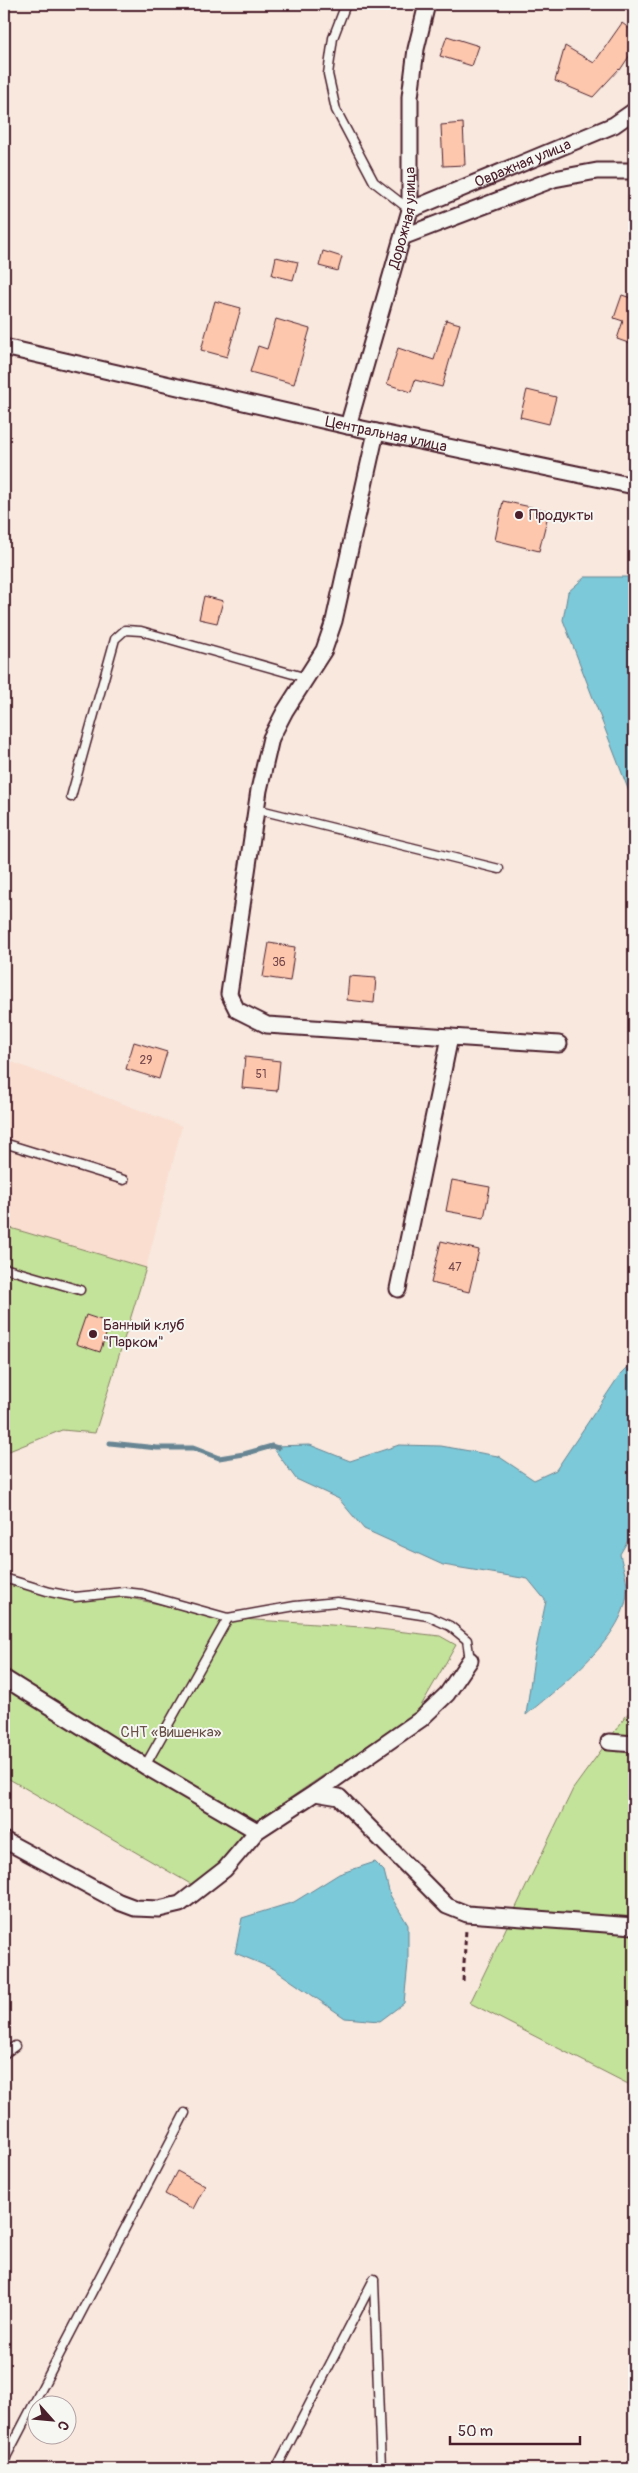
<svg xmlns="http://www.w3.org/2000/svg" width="638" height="2473" font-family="Pangolin,sans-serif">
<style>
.built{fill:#faded0}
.green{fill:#c3e29a;stroke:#868062}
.water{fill:#7bc9d9;stroke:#678593}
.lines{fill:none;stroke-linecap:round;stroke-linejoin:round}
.stream{stroke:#678593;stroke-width:5}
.building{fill:#fdc7ae;stroke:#4a1f2b}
.service-casing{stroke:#4a1f2b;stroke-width:11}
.minor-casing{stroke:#4a1f2b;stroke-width:19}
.path{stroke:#4a1f2b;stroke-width:3;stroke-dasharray:5 4;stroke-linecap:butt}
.service{stroke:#f6f6f2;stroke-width:8}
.minor{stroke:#f6f6f2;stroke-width:15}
.poi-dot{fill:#4a1f2b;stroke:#f6f6f2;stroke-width:2}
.labels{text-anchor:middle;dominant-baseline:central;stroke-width:4;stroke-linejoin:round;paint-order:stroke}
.number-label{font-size:12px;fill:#77494c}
.street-label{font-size:15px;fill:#4a1f2b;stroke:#f6f6f2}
.poi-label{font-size:15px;fill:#4a1f2b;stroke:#f6f6f2;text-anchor:start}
.park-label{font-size:15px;fill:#685047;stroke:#f6f6f2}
</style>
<rect width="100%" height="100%" fill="#f8e8de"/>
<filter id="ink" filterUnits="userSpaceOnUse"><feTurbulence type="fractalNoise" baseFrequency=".02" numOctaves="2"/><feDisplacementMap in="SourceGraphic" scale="10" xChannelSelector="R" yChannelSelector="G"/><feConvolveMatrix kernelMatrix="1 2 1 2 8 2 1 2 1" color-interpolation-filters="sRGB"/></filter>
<g filter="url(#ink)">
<polygon class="built" points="4,1059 182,1126 146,1268 4,1226"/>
<g class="green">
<polygon points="4,1226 146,1268 95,1433 62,1430 4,1453"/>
<polygon points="4,1584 23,1588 115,1595 226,1618 361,1627 440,1636 456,1645 418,1711 249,1826 201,1890 4,1776"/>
<polygon points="634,1705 634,2087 470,2003 573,1789"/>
</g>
<g class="water">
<polygon points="585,577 634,577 634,796 630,794 563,620 568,592"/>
<path d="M634,1361V1530L620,1554C622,1565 627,1577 627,1588C629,1635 559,1687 526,1715L534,1658L546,1601L528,1579L443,1565L364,1529L339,1499L296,1479L272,1446L310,1445L350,1461L399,1445L441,1446L498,1456L534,1480L556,1470L619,1376Z"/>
<polygon points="375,1862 384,1871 390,1895 408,1925 408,1963 404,2003 380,2021 345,2018 274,1969 235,1953 242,1918 294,1902 339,1874"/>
</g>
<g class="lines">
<polyline class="stream" points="110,1443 157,1448 193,1448 219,1458 244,1454 272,1446 278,1448"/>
</g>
<g class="building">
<polygon points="622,23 634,32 634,49 620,70 619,69 593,97 555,81 565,46 594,63"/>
<polygon points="447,36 479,46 472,66 440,56"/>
<polygon points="463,123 465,165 443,166 441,125"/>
<polygon points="323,251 342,257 338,271 319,266"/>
<polygon points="276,257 298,262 293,280 272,275"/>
<polygon points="622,295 631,298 634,295 634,345 617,339 623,321 614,318"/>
<polygon points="215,301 241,308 227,357 201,350"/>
<polygon points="276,319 310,329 294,384 250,372 258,346 267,349"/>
<polygon points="446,320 460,324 442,387 415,380 411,392 387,384 398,348 434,360"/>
<polygon points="527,390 556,397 549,424 520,417"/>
<polygon points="503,501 549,511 539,551 495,540"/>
<polygon points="204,596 223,601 217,623 199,619"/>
<polygon points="269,943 295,947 290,981 263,977"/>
<polygon points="349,976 376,978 374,1003 347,1000"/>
<polygon points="134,1042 167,1052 159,1079 126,1069"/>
<polygon points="245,1057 280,1061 277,1091 242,1088"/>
<polygon points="452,1180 490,1187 484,1218 446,1211"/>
<polygon points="441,1241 479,1250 469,1292 431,1283"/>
<polygon points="86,1315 110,1323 100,1352 76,1344"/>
<polygon points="177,2171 205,2186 193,2209 165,2194"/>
</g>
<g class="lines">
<g class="service-casing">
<g id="service">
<polyline points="346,4 333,38 328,74 336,110 374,182 410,210"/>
<polyline points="71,797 115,639 125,630 141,631 307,678"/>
<polyline points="256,809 499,869"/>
<polyline points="4,1143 124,1180"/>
<polyline points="4,1268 80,1290"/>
<polyline points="4,1578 50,1592 75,1597 124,1592 142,1594 228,1618 295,1606 337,1602 428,1616 450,1626 467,1640 470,1660"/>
<polyline points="145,1766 228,1618"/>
<polyline points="4,2054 15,2046"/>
<polyline points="374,2281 381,2469"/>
<polyline points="4,2461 185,2113"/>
<polyline points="276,2469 374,2279"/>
</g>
</g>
<g class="minor-casing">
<g id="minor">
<path id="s1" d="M410,210L614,125L634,111"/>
<polyline points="405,236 554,179 597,171 634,171"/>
<path id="s2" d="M4,347L348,426L634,486"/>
<path id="s3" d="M348,426L410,210V97L416,49L427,4"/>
<polyline points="376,432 334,621 324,650 285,711 271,738 259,790 229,994 237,1010 267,1025 559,1044"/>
<polyline points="398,1289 450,1037"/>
<polyline points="4,1678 145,1766 257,1831"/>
<polyline points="609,1742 634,1744"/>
<polyline points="315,1793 339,1797 447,1906 467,1914 634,1926"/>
<polyline points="4,1840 119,1902 135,1908 159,1909 180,1904 225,1869 257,1831 315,1793 421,1719 447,1694 470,1660"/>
</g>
</g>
<polyline class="path" points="463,1981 466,1929"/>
<use href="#service" class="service"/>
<use href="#minor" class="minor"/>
</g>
</g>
<g class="poi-dot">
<circle cx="519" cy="515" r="5"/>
<circle cx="93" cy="1334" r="5"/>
</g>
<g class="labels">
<g class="number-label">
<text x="279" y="962">36</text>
<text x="146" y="1060">29</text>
<text x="261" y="1074">51</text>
<text x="455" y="1267">47</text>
</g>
<g class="street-label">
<text stroke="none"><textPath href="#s1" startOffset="122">Овражная улица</textPath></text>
<text stroke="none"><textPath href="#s3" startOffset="216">Дорожная улица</textPath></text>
<text stroke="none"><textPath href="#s2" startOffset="392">Центральная улица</textPath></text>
</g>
<g class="poi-label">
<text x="529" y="515">Продукты</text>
<text x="103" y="1325">Банный клуб<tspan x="103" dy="17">"Парком"</tspan></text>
</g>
<g class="park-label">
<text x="171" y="1732">СНТ «Вишенка»</text>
</g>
</g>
<rect width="638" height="2473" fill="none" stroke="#f6f6f2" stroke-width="20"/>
<rect x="10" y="10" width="618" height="2453" fill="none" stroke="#4a1f2b" stroke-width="2" filter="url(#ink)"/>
<g transform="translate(52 2420) rotate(117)"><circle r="24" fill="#f6f6f2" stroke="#b1a0a2"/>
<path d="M0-4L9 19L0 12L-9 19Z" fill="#4a1f2b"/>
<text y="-8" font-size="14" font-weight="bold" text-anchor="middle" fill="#4a1f2b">С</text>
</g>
<path d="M450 2436v8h130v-8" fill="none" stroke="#4a1f2b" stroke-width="2.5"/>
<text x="458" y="2436" font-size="15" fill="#4a1f2b" stroke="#f6f6f2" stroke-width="4" paint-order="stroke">50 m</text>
</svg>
